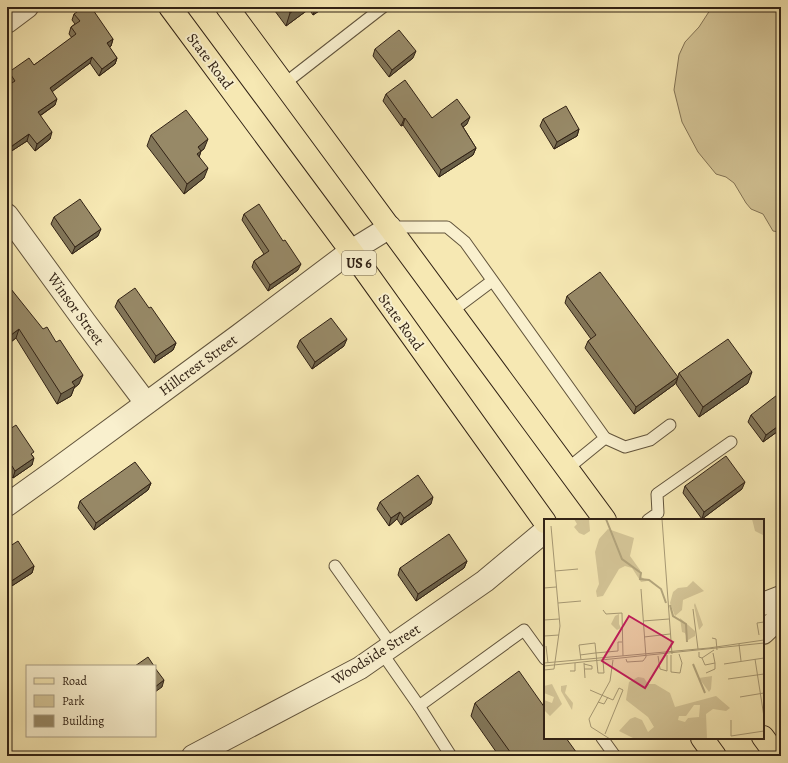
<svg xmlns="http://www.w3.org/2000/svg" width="788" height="763" font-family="Alegreya,serif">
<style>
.green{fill:#d5c698;stroke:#837456}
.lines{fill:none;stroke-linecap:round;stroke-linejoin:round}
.service-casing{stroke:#62543c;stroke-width:13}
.minor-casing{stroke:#62543c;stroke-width:24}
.primary-casing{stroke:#312215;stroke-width:24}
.service{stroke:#f9f0ce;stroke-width:11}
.minor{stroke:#f9f0ce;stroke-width:22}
.primary{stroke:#f6e8b3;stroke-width:22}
.wall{fill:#827659;stroke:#312215}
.shaded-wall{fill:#6a6048;stroke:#312215}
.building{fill:#978967;stroke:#312215}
.labels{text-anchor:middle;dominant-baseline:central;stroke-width:4;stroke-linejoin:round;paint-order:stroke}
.shield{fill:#f9f0ce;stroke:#6d604c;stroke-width:1}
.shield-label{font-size:14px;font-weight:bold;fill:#312215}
.street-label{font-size:15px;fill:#312215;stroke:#f9f0ce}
.inset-river{fill:none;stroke:#b3a57d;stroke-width:2}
.inset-road{fill:none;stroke:#a79974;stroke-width:1}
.view{fill:#c2185b;fill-opacity:0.15;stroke:#c2185b;stroke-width:2}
.inset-edge{fill:none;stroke:#312215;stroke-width:2}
</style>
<rect width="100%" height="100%" fill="#f6e8b3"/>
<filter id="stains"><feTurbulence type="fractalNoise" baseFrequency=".005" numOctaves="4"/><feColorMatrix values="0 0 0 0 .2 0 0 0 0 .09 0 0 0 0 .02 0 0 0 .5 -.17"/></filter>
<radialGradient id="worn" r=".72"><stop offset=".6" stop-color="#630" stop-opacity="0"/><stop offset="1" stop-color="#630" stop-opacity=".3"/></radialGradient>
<polygon class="green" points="712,7 781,7 781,234 779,232 773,231 763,214 751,209 746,203 734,183 726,177 716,174 698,152 682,122 674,90 679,55 685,42 699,27"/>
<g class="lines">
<g class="service-casing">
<g id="service">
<polyline points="284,84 383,7"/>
<polyline points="390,227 447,227 465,242 605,438 567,469"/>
<polyline points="452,311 492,281"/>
<polyline points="605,438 625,447 650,440 670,425"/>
<polyline points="648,520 658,513 657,494 731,442"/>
<polyline points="335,566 392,646"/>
<polyline points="382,653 419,706 524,630 545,659"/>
<polyline points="419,706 451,756"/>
<polyline points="602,738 615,756"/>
</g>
</g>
<g class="minor-casing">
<g id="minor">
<polyline points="7,22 27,7"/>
<polyline points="7,215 85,322 146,403"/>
<polyline points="7,505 53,472 238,336 351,251 390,227"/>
<polyline points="763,604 781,597"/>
<polyline points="763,633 781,616"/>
<polyline points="193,756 360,668 485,581 545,531"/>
</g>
</g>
<g class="primary-casing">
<g id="primary">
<polyline points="170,7 351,251 545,522"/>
<polyline points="227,7 605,520"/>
<polyline points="763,737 777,756"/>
<polyline points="702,738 715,756"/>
</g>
</g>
<use href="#service" class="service"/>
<use href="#minor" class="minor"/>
<use href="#primary" class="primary"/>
</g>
<g class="wall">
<polygon points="272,7 325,7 313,15 309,9 286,26"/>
<polygon points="74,14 113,39 111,46 109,47 117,58 115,64 99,76 90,63 52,91 55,105 40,116 50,139 35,151 27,141 10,152 7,148 7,86 10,84 7,79 7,77 9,72 34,65 72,38 69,34 71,27 75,24 72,20"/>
<polygon points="375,49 413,58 389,77 373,56"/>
<polygon points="386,94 432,118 467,124 463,127 476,148 473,155 439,177 403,125 401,126 383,101"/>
<polygon points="543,119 579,129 577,136 554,149 540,126"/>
<polygon points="151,135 204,149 201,151 199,157 204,178 184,194 147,146"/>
<polygon points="244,214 298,270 268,291 252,267 254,261 264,254 242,220"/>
<polygon points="54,217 98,236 72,254 51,224"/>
<polygon points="7,284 79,384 74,388 71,396 57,404 16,338 7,345"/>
<polygon points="567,296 675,384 634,414 585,348 588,341 591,339 565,303"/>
<polygon points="118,300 149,308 176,343 173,350 154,363 115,307"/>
<polygon points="300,340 344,346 312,369 297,347"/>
<polygon points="679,373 748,383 699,417 676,384"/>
<polygon points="751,415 781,429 763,442 748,422"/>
<polygon points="7,431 33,456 32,465 13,478 9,474 7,475"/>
<polygon points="151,483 148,490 94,530 78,508 80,501"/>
<polygon points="685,486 742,489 702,519 683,493"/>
<polygon points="380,502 431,504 401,525 397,519 389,526 377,509"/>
<polygon points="7,548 34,566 32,573 7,589"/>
<polygon points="467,561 464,568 416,601 398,575 400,568"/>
<polygon points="475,703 579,756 499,756 471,716"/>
</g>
<g class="shaded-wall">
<polygon points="298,7 309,7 309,9 286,26 290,13"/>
<polygon points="316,7 325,7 313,15"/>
<polygon points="113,39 111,46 105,50 107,43"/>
<polygon points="416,51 413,58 389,77 392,70"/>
<polygon points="92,57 90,63 48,95 50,88"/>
<polygon points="117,58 115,64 99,76 102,69"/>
<polygon points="57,99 55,105 35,119 38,112"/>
<polygon points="470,117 467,124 458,131 461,124"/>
<polygon points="405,118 403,125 401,126 404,119"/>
<polygon points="579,129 577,136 554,149 557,142"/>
<polygon points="52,132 50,139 35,151 37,144"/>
<polygon points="29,134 27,141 10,152 12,146"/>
<polygon points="208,139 204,149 201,151 198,161 194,157 198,147"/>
<polygon points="476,148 473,155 439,177 441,170"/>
<polygon points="208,168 204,178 184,194 187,184"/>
<polygon points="101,229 98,236 72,254 75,247"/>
<polygon points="301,264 298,270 268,291 270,285"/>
<polygon points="19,329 16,338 7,345 7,338"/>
<polygon points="347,339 344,346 312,369 315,362"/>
<polygon points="176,343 173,350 154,363 156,356"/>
<polygon points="752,372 748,383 699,417 703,407"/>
<polygon points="83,375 79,384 74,388 71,396 57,404 61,394 72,382"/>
<polygon points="678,377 675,384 634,414 636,407"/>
<polygon points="781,424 781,429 763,442 766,435"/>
<polygon points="34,458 32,465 13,478 15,471"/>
<polygon points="12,466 9,474 7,475 9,469"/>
<polygon points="745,482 742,489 702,519 704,512"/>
<polygon points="151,483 148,490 94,530 96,523"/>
<polygon points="433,497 431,504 401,525 404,518"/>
<polygon points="400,512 397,519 389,526 391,518"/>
<polygon points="467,561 464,568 416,601 418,594"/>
<polygon points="34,566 32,573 7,589 10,582"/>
<polygon points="11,666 9,673 7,674 7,669"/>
<polygon points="164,680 162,687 155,692 155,687"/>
</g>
<g class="building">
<polygon points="84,7 91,7 113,39 107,43 117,58 102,69 92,57 50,88 57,99 38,112 52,132 37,144 29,134 12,146 8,139 7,140 7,86 15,81 9,72 29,58 34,65 76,34 71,27 80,21 74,14"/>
<polygon points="286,7 298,7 290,13"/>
<polygon points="399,30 416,51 392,70 375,49"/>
<polygon points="405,80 432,118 457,99 470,117 461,124 476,148 441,170 405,118 404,119 386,94"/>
<polygon points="566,106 579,129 557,142 543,119"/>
<polygon points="186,110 208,139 198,147 201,151 197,154 208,168 187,184 151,135"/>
<polygon points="80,199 101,229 75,247 54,217"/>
<polygon points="259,204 283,241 285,240 301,264 270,285 254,261 269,251 244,214"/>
<polygon points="600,272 678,377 636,407 588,341 596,335 567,296"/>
<polygon points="7,284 43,329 47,327 56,342 60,340 83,375 72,382 75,386 61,394 19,329 7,338"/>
<polygon points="135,288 149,308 151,307 176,343 156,356 118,300"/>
<polygon points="331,318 347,339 315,362 300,340"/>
<polygon points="728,339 752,372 703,407 679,373"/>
<polygon points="781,392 781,424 766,435 751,415"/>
<polygon points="16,425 34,452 31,454 34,458 15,471 12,466 9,469 7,467 7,431"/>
<polygon points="726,456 745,482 704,512 685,486"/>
<polygon points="135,462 151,483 96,523 80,501"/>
<polygon points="418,475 433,497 404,518 400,512 391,518 380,502"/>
<polygon points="449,534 467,561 418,594 400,568"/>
<polygon points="18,541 34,566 10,582 7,578 7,548"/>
<polygon points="148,657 154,666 135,666"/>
<polygon points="7,659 11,666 7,669"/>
<polygon points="155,668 164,680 155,687"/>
<polygon points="519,671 545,708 545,738 566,738 579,756 513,756 475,703"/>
</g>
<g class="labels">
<rect class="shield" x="342" y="251" width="34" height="24" rx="3"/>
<g class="shield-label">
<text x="359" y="263">US 6</text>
</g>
<g class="street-label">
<text transform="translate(210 61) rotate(53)">State Road</text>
<text transform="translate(76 309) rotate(54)">Winsor Street</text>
<text transform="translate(401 322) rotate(54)">State Road</text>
<text transform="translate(198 365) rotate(-36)">Hillcrest Street</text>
<text transform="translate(376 654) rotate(-32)">Woodside Street</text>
</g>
</g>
<g transform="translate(544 519)">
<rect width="220" height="220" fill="#f6e8b3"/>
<path d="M30,0H45L46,12L40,16L35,14L30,8L33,5ZM208,0L220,1L219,16L211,12ZM64,10L90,19L86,37L96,51V57L103,62L97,63L88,49L81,47L75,50L59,77L53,78L52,72L55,65L51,33L55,20ZM149,62L160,72L139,81L138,91L131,97L126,84L129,73L134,69L143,68ZM151,84L159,106L155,111L150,86ZM75,95V105L77,109L73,111L67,105L71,97ZM136,99L151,112V117L144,121L141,114L138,113ZM168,157L167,170L165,173L155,159ZM94,158L100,159L104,165H111L126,174L131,188L172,177L186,189L182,192L169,190L162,195L163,220H91L75,212L86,200L91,198L98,201L104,213L110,208L104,198L82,181L85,163ZM150,186H156L155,198L144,199L141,203L134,201L135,197H142ZM8,165L18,185L6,197L0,191V181L8,184L10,178L0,174V167ZM23,166L21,174L29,184L28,191L17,172V167Z" fill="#d5c698" fill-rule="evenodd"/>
<path class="inset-river" d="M62,0L78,40L97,54L96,60L105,61L117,70L122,84M126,86L129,97L142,105L143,123M149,145L161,174"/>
<path class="inset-road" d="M118,0L128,135M11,52L34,50M0,69L12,68M14,84L37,82M149,90L154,130M59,91L62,95L78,94L79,137M0,101L15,100M99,102L125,100M215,116L213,104L220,103M0,117L15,116M100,118L126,115M168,119L172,120L173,131M195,125L197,142M2,127L4,144M155,133V138L158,139L170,131M51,134L74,132V123H78M36,136L51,134M127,136V153L136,154L138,144L135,135M114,137L116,150L123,152V136M158,139L161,146L171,144L169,134M82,140L83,143L99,142L102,138L97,70M211,140L220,198M37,141L35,126L51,124L54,154H60L59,142M0,144L165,129L220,121M40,144L41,159M40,145L48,147V150H40M180,145L220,139M0,147L220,124M0,151L10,150L16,107L7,7M26,152H31V144M162,154L171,150V144M184,160L220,155M46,171L69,181L75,169L79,171L61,215M196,178L220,174M54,183L60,185L64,178M187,201V217M187,217L220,212M66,220L47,208L45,200L66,162L69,141"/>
<path class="view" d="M85,97L129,123L101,169L58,142Z"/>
<rect width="220" height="220" class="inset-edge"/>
</g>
<rect width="788" height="763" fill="none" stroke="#f6e8b3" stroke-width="24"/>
<rect x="8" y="8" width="772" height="747" fill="none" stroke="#312215" stroke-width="2"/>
<rect x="12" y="12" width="764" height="739" fill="none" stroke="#312215"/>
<rect x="26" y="665" width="130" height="72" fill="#f9f0ce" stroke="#a99e84"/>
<rect x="34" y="678" width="20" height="6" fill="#f6e8b3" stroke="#a99e84"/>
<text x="62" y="685" font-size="12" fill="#312215">Road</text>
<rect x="34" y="695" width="20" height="12" fill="#d5c698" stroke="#a99e84"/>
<text x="62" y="705" font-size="12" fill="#312215">Park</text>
<rect x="34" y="715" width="20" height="12" fill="#978967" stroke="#a99e84"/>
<text x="62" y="725" font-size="12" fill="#312215">Building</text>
<rect width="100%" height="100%" filter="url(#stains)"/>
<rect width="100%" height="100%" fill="url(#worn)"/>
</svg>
